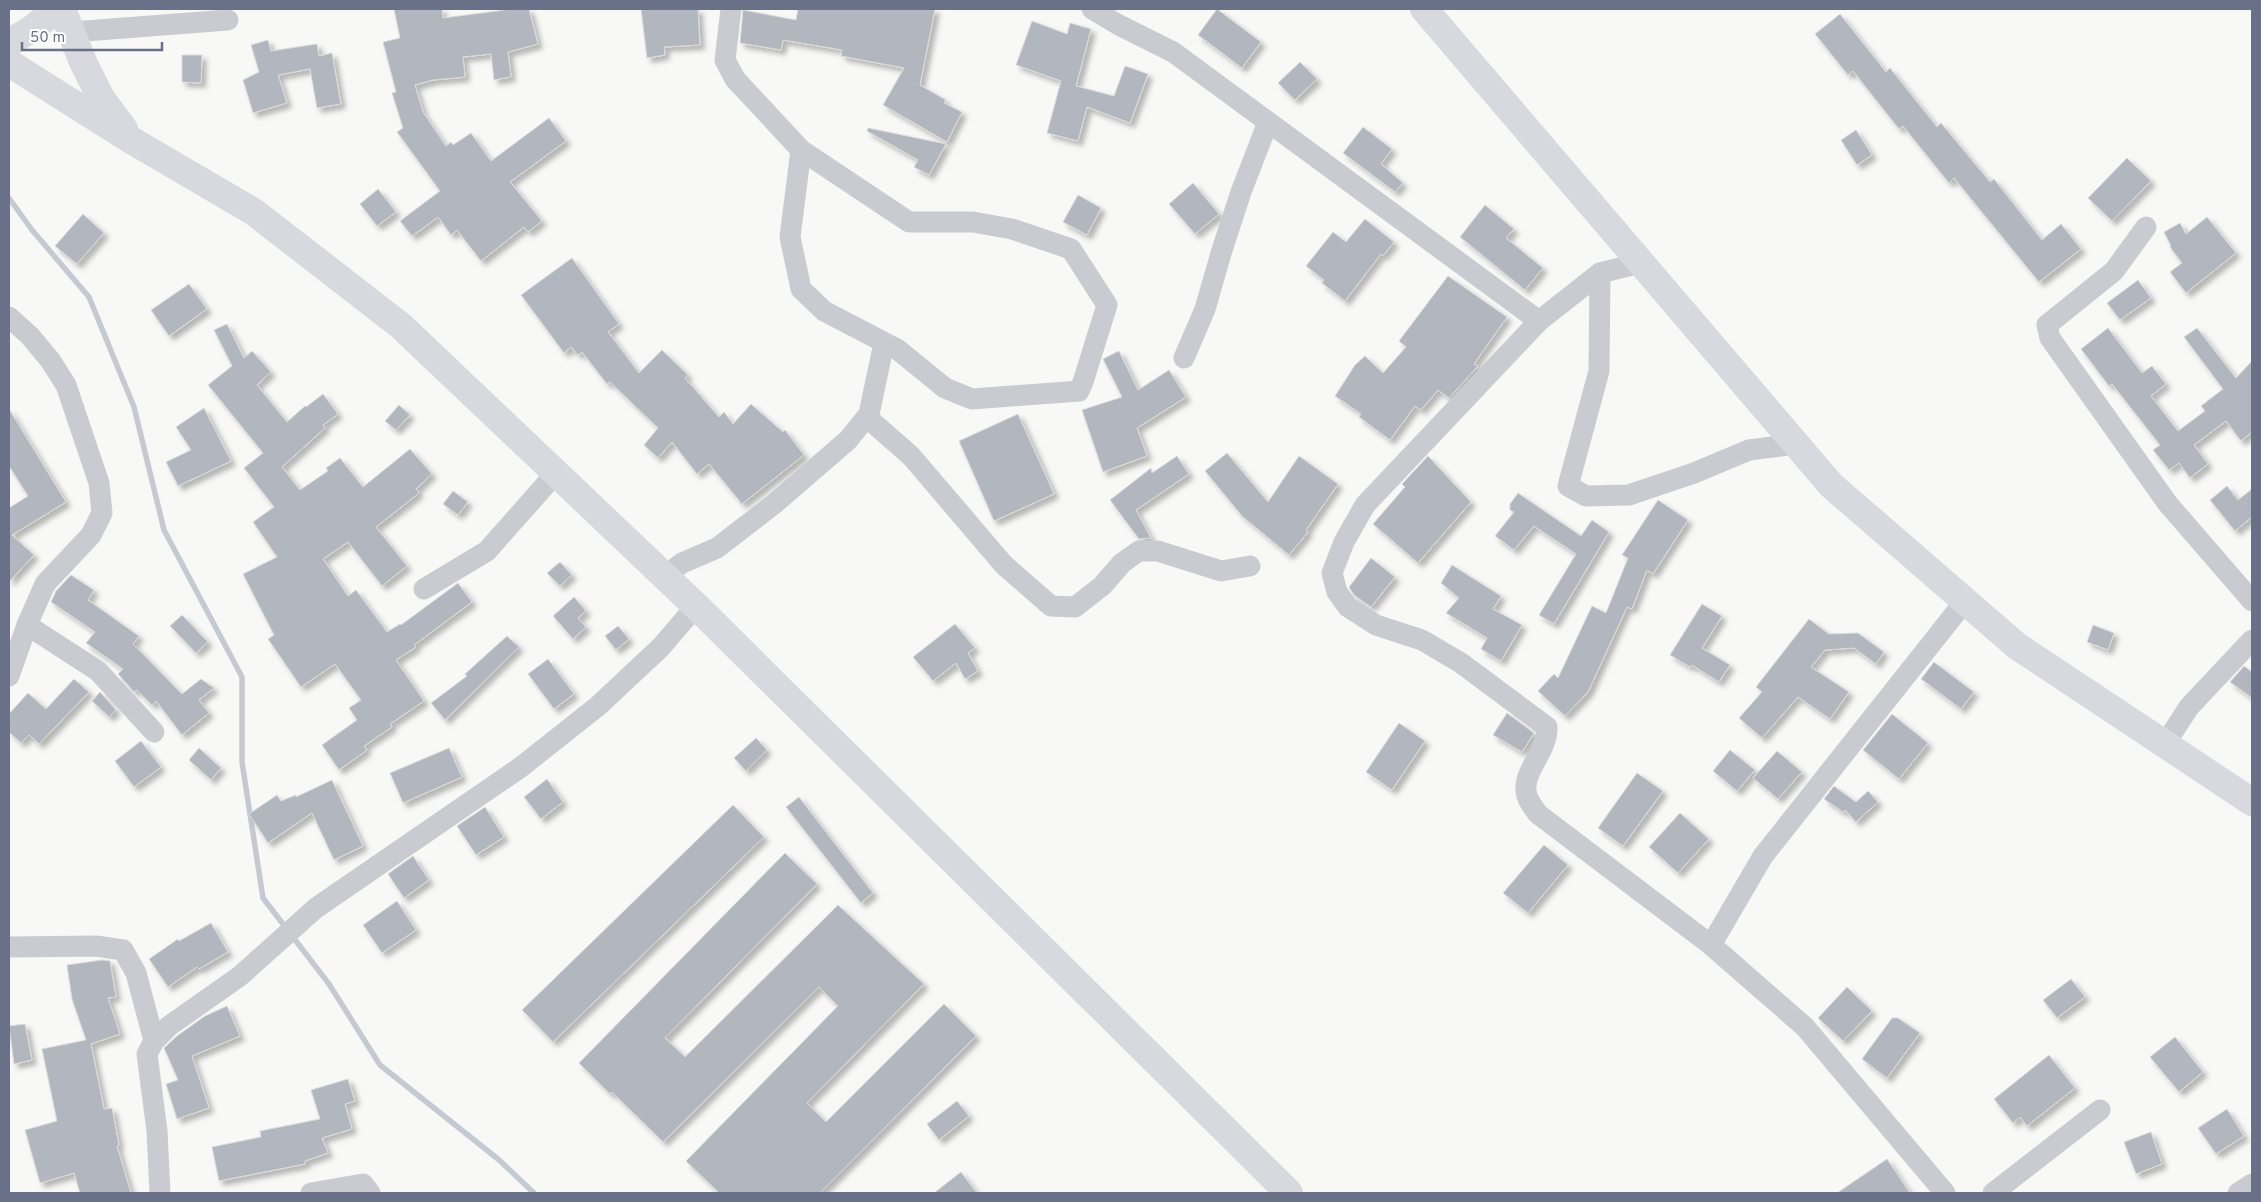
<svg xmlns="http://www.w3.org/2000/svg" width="2261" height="1202" font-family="Overpass,sans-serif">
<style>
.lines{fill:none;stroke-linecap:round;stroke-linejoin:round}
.stream{stroke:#c5cad2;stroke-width:5.5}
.building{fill:#b2b6bf;stroke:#dadbd9;filter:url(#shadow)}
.minor{stroke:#cacbd0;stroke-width:21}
.major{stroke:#d8d9df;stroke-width:28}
.highway{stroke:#d8d9df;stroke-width:28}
</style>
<defs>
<filter id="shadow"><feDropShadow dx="4.5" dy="4.5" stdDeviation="2.5" flood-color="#0004"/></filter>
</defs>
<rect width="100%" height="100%" fill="#f8f9f6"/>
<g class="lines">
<polyline class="stream" points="9,198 32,230 89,297 134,407 164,530 242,677 242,762 263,898 329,984 380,1065 498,1159 534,1193"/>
</g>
<g class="building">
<polygon points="394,9 442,9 443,18 505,10 504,9 529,9 538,44 508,52 511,77 494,80 491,54 463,57 465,77 433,80 415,85 423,112 446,146 451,142 453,145 471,133 491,161 549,118 566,141 510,182 542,221 528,232 524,227 481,261 457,230 451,235 438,217 412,236 400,221 440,191 397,132 403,128 392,93 396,92 383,42 400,38"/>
<polygon points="641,9 698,9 700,45 664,47 665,55 647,58"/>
<polygon points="798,9 935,9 920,85 946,100 944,103 962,112 947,142 883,105 904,68 841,56 842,50 783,40 781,50 740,43 743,10 796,20"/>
<polygon points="1217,9 1261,42 1242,68 1198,35"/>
<polygon points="1840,14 1886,72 1890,68 1937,127 1941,123 1990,182 1994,179 2042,240 2061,224 2081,249 2039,282 1954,178 1949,183 1903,126 1899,129 1853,71 1848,75 1815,34"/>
<polygon points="1032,21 1067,34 1070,23 1091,29 1076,86 1114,96 1125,66 1148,74 1130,123 1087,107 1078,141 1047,133 1061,81 1016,65"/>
<polygon points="268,40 271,51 317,44 319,56 332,53 341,104 317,108 310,69 278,75 287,103 253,113 243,80 259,72 251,45"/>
<polygon points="182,55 202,55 201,83 182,82"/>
<polygon points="1300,62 1317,79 1295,100 1278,83"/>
<polygon points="1363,127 1392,149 1381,164 1403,183 1395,192 1343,153"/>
<polygon points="868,128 946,144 929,175 914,167 918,160 867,131"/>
<polygon points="1856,130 1872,155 1857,165 1841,140"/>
<polygon points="2127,158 2151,181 2112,221 2088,198"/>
<polygon points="1193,183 1219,214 1195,234 1169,204"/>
<polygon points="378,189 396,212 377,226 360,204"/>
<polygon points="1078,195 1101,208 1087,235 1063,222"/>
<polygon points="1485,205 1514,229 1506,238 1543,268 1525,290 1460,237"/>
<polygon points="83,214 104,233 77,264 55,246"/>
<polygon points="2207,217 2236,253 2186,293 2170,272 2182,263 2170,247 2171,246 2164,232 2180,223 2186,234"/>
<polygon points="1365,219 1394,242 1383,256 1381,254 1345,301 1322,283 1324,280 1306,266 1333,232 1346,242"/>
<polygon points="572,258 619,324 608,332 639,373 662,350 688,375 685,378 719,417 724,412 733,424 751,404 783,432 785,430 804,455 742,504 709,464 697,474 672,442 658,458 644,445 658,428 610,382 607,384 582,352 578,355 571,347 564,353 521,295"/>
<polygon points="1448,276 1507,317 1474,364 1478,366 1449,398 1438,390 1421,410 1415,406 1390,440 1359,417 1361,414 1335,396 1355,365 1365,356 1383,373 1406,347 1399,341"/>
<polygon points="2138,280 2151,298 2120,320 2107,303"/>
<polygon points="189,284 207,309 169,336 151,310"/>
<polygon points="227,324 244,358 252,351 271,372 257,385 287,422 305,406 306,407 323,394 338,414 323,425 325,428 282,467 300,490 328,471 326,468 340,458 363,487 410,449 432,474 416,489 419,493 376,527 407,566 382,586 348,542 323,559 348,596 356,590 387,632 400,624 401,625 458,583 472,602 414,645 416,647 396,660 424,701 390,724 392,727 364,746 367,750 339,770 322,745 357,720 349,708 361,700 335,664 301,687 268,639 274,635 243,574 277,557 253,522 274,507 244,468 263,453 208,385 232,366 214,330"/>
<polygon points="2108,328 2142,373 2152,366 2166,384 2151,396 2178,431 2205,411 2201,406 2223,389 2184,337 2197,328 2236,378 2252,361 2252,432 2241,441 2226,421 2194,445 2208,464 2190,478 2179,463 2169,470 2153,450 2160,445 2112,384 2109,386 2081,349"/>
<polygon points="1119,351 1138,390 1169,370 1186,397 1137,428 1147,456 1103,472 1082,410 1122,397 1103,359"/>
<polygon points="399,405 410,415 396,430 385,421"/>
<polygon points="204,408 231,461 178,486 166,462 191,450 176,427"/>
<polygon points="9,409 66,502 12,535 34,555 9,582 9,508 28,496 9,466"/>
<polygon points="1018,414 1054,494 994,521 959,441"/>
<polygon points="1227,453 1268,502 1299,456 1338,484 1306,530 1308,532 1289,555 1242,516 1205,471"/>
<polygon points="1177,456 1189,474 1136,510 1151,538 1139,539 1110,500 1151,468 1152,473"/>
<polygon points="1428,456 1471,502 1418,563 1373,524 1405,487 1402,484"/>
<polygon points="2227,486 2238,500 2252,489 2252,517 2235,531 2210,500"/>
<polygon points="453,491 468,502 458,515 443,504"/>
<polygon points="1518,493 1581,536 1592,520 1609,532 1554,624 1539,615 1576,554 1534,526 1514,550 1495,536 1514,512 1510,510 1510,504"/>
<polygon points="1658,500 1688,520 1653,574 1647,570 1632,609 1627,607 1588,692 1565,716 1538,691 1554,674 1558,678 1592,606 1606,613 1628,558 1622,555"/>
<polygon points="1371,558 1395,577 1371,607 1354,595 1349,587"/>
<polygon points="560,562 572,575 560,586 547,573"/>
<polygon points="1452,565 1501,596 1493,609 1522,625 1501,661 1481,649 1487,638 1446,613 1459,598 1441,583"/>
<polygon points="71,575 94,590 88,600 139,636 133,644 182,694 201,679 214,688 199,700 209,713 182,735 156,701 152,705 137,690 134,692 118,674 123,669 86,643 95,632 51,602 56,591"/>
<polygon points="574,597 586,611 578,618 586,627 573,639 553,616"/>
<polygon points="1702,604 1722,616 1702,648 1730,665 1719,682 1692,665 1690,667 1670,655"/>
<polygon points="182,615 208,642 196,653 170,626"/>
<polygon points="1809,619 1829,634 1858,633 1884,652 1876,664 1854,648 1825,650 1811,667 1849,692 1830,719 1798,697 1762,738 1739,718 1762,692 1756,687"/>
<polygon points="955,624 975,648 968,653 978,671 965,679 956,663 933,681 913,657"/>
<polygon points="2093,625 2114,633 2108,650 2087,642"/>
<polygon points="618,626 629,639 616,650 605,636"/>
<polygon points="507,636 519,647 445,720 431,703 467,676 465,674"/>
<polygon points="548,659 574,694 554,709 528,674"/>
<polygon points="1934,662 1974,692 1961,709 1921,679"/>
<polygon points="2244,666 2252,672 2252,698 2230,682"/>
<polygon points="74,679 89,692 39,744 29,735 21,743 9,732 9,714 28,693 46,709"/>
<polygon points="100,692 116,710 109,717 92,701"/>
<polygon points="1507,713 1534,733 1522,752 1493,735"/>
<polygon points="1892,714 1928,743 1899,779 1863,750"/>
<polygon points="1399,723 1425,741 1392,790 1366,772"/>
<polygon points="756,738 767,750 746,771 734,758"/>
<polygon points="141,741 161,767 134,787 115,761"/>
<polygon points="199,748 221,768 211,780 189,760"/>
<polygon points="449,748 462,777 403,803 390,773"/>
<polygon points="1730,750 1755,770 1737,791 1713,771"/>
<polygon points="1777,751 1802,772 1778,799 1753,778"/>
<polygon points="1637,773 1663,791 1623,846 1598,828"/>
<polygon points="547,779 563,802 541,819 524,797"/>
<polygon points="332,780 363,846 334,860 312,813 268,843 249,814 277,795 281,801 296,795 296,797"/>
<polygon points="1834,786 1856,802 1868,791 1878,802 1856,822 1845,810 1843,812 1824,799"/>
<polygon points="799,797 873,893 861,903 786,807"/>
<polygon points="733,805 764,837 553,1042 522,1010"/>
<polygon points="485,807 504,837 476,855 457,826"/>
<polygon points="1680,813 1709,839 1678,873 1649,847"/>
<polygon points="1544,845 1568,865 1528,913 1503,893"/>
<polygon points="785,853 817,884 665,1038 685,1057 838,905 924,984 807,1103 826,1122 944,1004 976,1036 820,1193 719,1193 686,1161 838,1006 819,987 663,1142 612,1092 610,1094 579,1063"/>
<polygon points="413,856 429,880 404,898 388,874"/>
<polygon points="397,901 416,930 382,953 363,925"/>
<polygon points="211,923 228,952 199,969 197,967 168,987 149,959 178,939 179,941"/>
<polygon points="102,960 110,961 116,997 108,998 120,1034 91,1044 104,1109 112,1108 119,1145 117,1146 131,1193 80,1193 74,1173 40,1183 25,1130 57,1121 42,1049 86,1040 72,999 67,965"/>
<polygon points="2071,979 2085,997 2057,1018 2043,1000"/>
<polygon points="1847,987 1872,1011 1843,1041 1818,1018"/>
<polygon points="227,1006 240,1036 192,1056 209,1108 177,1119 166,1084 178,1080 164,1048 177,1036 205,1016"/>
<polygon points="1892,1018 1898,1018 1920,1033 1887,1078 1862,1059"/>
<polygon points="25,1024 32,1060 14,1064 9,1026"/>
<polygon points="2175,1037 2203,1072 2179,1092 2150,1057"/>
<polygon points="2049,1055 2075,1088 2027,1126 2020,1117 2013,1123 1994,1099"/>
<polygon points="348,1079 355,1101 345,1104 352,1129 322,1138 328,1153 305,1161 305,1164 219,1181 212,1147 261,1137 260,1131 320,1119 311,1090"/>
<polygon points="957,1101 969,1116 939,1140 927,1124"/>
<polygon points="2227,1109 2244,1136 2216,1154 2198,1128"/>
<polygon points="2151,1132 2162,1164 2136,1174 2124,1142"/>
<polygon points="1887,1159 1910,1193 1837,1193"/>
<polygon points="961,1172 977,1193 934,1193"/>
</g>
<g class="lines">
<g class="minor">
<polyline points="731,9 725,60 735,79 801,150 909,222 973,222 1012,229 1071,249 1107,305 1083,382 1079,391 972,399 945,388 897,349 824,311 801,289 790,237 801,150"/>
<polyline points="1092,9 1119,25 1173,52 1539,321"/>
<polyline points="72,32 228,20"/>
<polyline points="2146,227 2114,271 2047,325 2050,338 2168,504 2252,601"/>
<path d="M1640,263L1600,273L1539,321L1365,505L1344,542L1332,573L1337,592L1348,607L1376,625L1422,640L1461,663L1547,727C1548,750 1524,770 1526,790C1526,799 1533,807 1538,814L1711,945L1805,1027L1945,1193"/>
<polyline points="1600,273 1599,371 1568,486 1586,496 1629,495 1694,473 1749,450 1796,444"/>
<polyline points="9,317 30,336 50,360 66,385 99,483 102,513 91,535 45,584 27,625 9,676"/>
<polyline points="1184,358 1205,309 1222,250 1241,192 1268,122"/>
<polyline points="869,414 870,420 911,456 1004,565 1051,606 1075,607 1102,586 1122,563 1139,551 1158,551 1221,571 1250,566"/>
<polyline points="665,576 682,563 717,548 774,504 848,440 869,414 884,343"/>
<polyline points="424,589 487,551 556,473"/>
<polyline points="27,625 98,671 154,732"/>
<polyline points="2165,744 2189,707 2252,640"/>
<polyline points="1711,945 1763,856 1965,601"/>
<polyline points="9,947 96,946 123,950 136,973 154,1041"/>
<polyline points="160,1193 157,1131 147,1054 154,1041 169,1026 240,976 316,908 521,767 598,706 661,647 696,606"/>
<polyline points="311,1193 363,1184 370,1193"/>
<polyline points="1993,1193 2100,1110"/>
<polyline points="2238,1193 2252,1184"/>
</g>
<g class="major">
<polyline points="62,9 83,62 101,98 124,129"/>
<polyline points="9,43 33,28 57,9"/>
<polyline points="9,63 131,140 254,212 401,326 696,606 1289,1193"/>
</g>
<polyline class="highway" points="1424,9 1831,485 2017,646 2252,802"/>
</g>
<rect width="2261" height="1202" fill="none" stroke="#687187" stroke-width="20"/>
<path d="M22 42v8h140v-8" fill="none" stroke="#687187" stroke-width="2.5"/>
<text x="30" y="42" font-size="15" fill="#687187" stroke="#ffffff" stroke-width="4" paint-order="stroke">50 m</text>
</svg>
